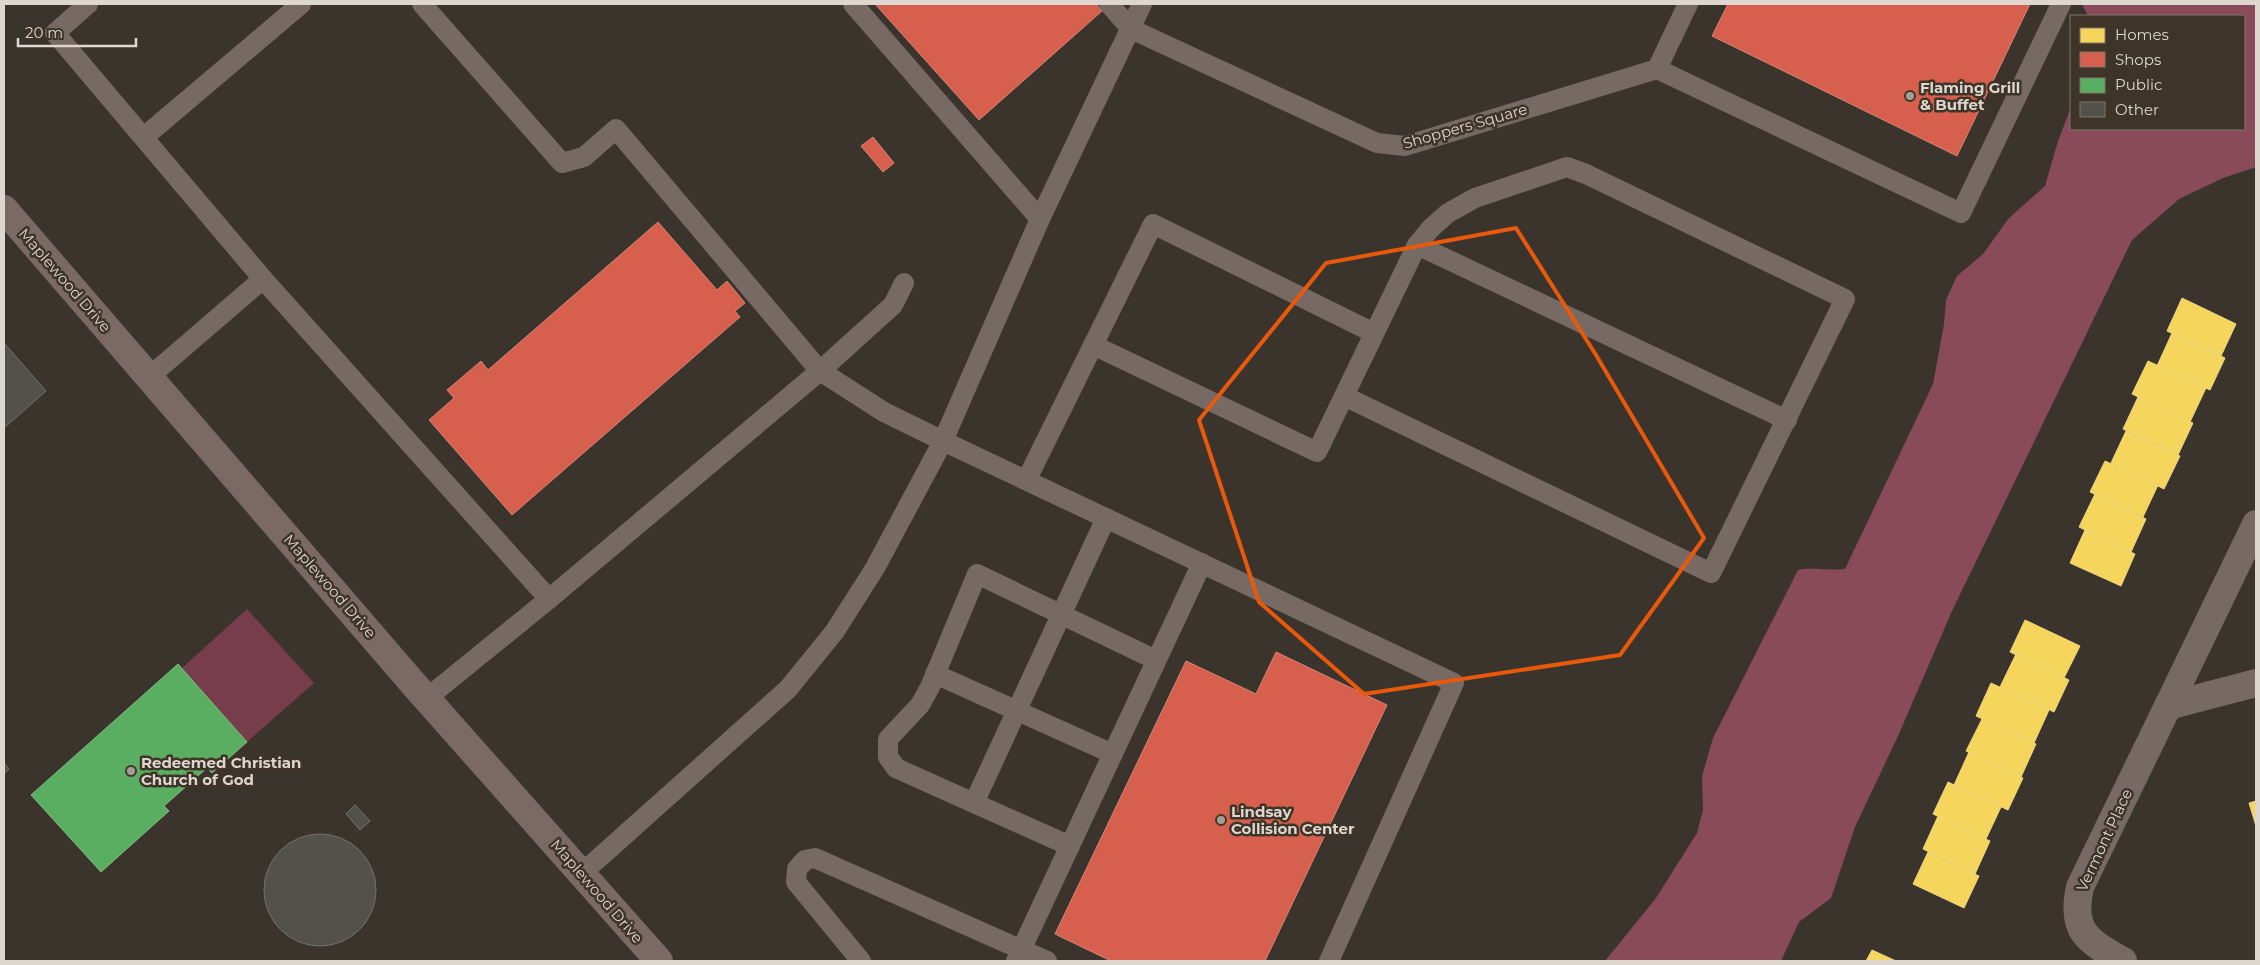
<svg xmlns="http://www.w3.org/2000/svg" width="2260" height="965" font-family="Montserrat,sans-serif">
<style>
.green{fill:#773d4c}
.forest{fill:#894a5a}
.homes{fill:#f6d55c;stroke:#efd67f}
.shops{fill:#d6604d;stroke:#d88474}
.public{fill:#5aae61;stroke:#82ba82}
.building{fill:#54514a;stroke:#74706a}
.lines{fill:none;stroke-linecap:round;stroke-linejoin:round}
.lane{stroke:#776963;stroke-width:20}
.street{stroke:#776963;stroke-width:28}
.secondary{stroke:#7b6a64;stroke-width:28}
.marked{fill:none;stroke:#e8590c;stroke-width:4;stroke-linejoin:round}
.poi-dot{fill:#a59e97;stroke:#3f3428;stroke-width:2}
.labels{text-anchor:middle;dominant-baseline:central;stroke-width:5;stroke-linejoin:round;paint-order:stroke}
.poi-label{font-size:15px;font-weight:bold;fill:#ded7d0;stroke:#3f3428;text-anchor:start}
.street-label{font-size:15px;fill:#ded7d0;stroke:#3f3428}
</style>
<rect width="100%" height="100%" fill="#3a342d"/>
<polygon class="green" points="247,609 314,683 247,742 182,668"/>
<path class="forest" d="M2082,4H2256V167L2223,178L2179,199L2132,240L1952,611L1898,736L1855,827L1831,898L1799,922L1781,961H1605L1656,898L1697,833L1703,810L1702,776L1713,738L1798,570C1813,567 1829,571 1845,569L1933,384L1944,324L1946,300L1957,276L1983,254L2009,218L2045,186L2058,141L2071,107V129H2244V16H2088Z"/>
<g class="homes">
<polygon points="2182,298 2236,324 2221,356 2167,331"/>
<polygon points="2172,333 2225,358 2210,390 2157,366"/>
<polygon points="2148,361 2206,388 2190,422 2132,394"/>
<polygon points="2138,397 2193,423 2178,455 2123,429"/>
<polygon points="2126,431 2180,456 2164,489 2111,463"/>
<polygon points="2105,461 2158,485 2143,517 2090,492"/>
<polygon points="2095,494 2146,519 2131,552 2079,527"/>
<polygon points="2085,530 2135,554 2121,586 2070,563"/>
<polygon points="2025,620 2080,646 2064,678 2010,652"/>
<polygon points="2016,654 2069,680 2054,712 2000,687"/>
<polygon points="1991,683 2049,710 2034,743 1976,716"/>
<polygon points="1982,719 2036,744 2021,777 1966,751"/>
<polygon points="1969,752 2023,778 2008,810 1954,785"/>
<polygon points="1948,782 2001,807 1986,839 1933,814"/>
<polygon points="2256,801 2256,826 2249,803"/>
<polygon points="1938,816 1990,841 1975,874 1923,849"/>
<polygon points="1928,852 1979,876 1964,908 1913,884"/>
<polygon points="1872,950 1896,961 1866,961"/>
</g>
<g class="shops">
<polygon points="875,4 1096,4 1102,11 979,120"/>
<polygon points="1728,4 2030,4 1957,156 1712,36"/>
<polygon points="873,137 894,163 883,172 861,146"/>
<polygon points="658,222 717,290 727,281 745,303 735,311 740,317 512,515 429,420 454,398 447,390 481,361 488,370"/>
<polygon points="1276,652 1387,705 1265,961 1111,961 1055,934 1186,661 1256,694"/>
</g>
<polygon class="public" points="178,664 247,742 212,773 207,768 164,806 169,811 101,872 31,795"/>
<g class="building">
<polygon points="4,343 46,391 4,428"/>
<polygon points="4,763 9,769 4,774"/>
<polygon points="355,805 370,821 360,830 346,814"/>
<circle cx="320" cy="890" r="56"/>
</g>
<g class="lines">
<g class="lane">
<polyline points="88,4 55,33 263,279"/>
<polyline points="422,4 562,163 584,157 616,129 820,371 884,412 943,441 1454,683 1329,961"/>
<polyline points="853,4 1040,219"/>
<polyline points="1109,4 1131,29 1377,143 1405,146 1657,69 1688,4"/>
<polyline points="1657,69 1961,213 2061,4"/>
<polyline points="144,137 301,4"/>
<polyline points="1417,245 1787,420"/>
<polyline points="1093,345 1317,452 1417,245 1431,228 1448,213 1475,198 1567,167 1586,174 1845,299 1711,573 1344,396"/>
<polyline points="149,377 263,279 549,599"/>
<polyline points="1027,479 1153,224 1374,333"/>
<polyline points="935,674 1113,754"/>
<polyline points="427,698 549,599 820,371 893,305 904,283"/>
<polyline points="974,803 1106,518"/>
<polyline points="1070,846 896,768 888,757 888,739 920,705 930,687 977,574 1156,660"/>
<polyline points="581,874 788,689 835,631 875,568 943,441 1040,219 1142,4"/>
<polyline points="861,961 796,882 797,869 805,860 815,858 1047,961"/>
<polyline points="1016,961 1202,563"/>
</g>
<g class="street">
<polyline points="2256,524 2168,706 2256,683"/>
<path d="M2123,961C2088,941 2070,932 2080,887L2168,706"/>
</g>
<polyline class="secondary" points="4,209 417,688 659,961"/>
</g>
<path class="marked" d="M1516,228L1596,355L1704,538L1620,655L1364,694L1259,602L1199,420L1326,263Z"/>
<g class="poi-dot">
<circle cx="1910" cy="96" r="5"/>
<circle cx="131" cy="771" r="5"/>
<circle cx="1221" cy="820" r="5"/>
</g>
<g class="labels">
<g class="poi-label">
<text x="1920" y="87">Flaming Grill<tspan x="1920" dy="17">&amp; Buffet</tspan></text>
<text x="141" y="762">Redeemed Christian<tspan x="141" dy="17">Church of God</tspan></text>
<text x="1231" y="811">Lindsay<tspan x="1231" dy="17">Collision Center</tspan></text>
</g>
<g class="street-label">
<text transform="translate(1465 126) rotate(-16)">Shoppers Square</text>
<text transform="translate(65 280) rotate(49)">Maplewood Drive</text>
<text transform="translate(330 586) rotate(49)">Maplewood Drive</text>
<text transform="translate(2104 840) rotate(-65)">Vermont Place</text>
<text transform="translate(597 891) rotate(49)">Maplewood Drive</text>
</g>
</g>
<rect width="2260" height="965" fill="none" stroke="#ded7d0" stroke-width="10"/>
<rect x="2070" y="15" width="175" height="115" fill="#3f3428" stroke="#7f756b"/>
<rect x="2080" y="28" width="25" height="15" fill="#f6d55c" stroke="#7f756b"/>
<text x="2115" y="40" font-size="15" fill="#ded7d0">Homes</text>
<rect x="2080" y="52" width="25" height="15" fill="#d6604d" stroke="#7f756b"/>
<text x="2115" y="65" font-size="15" fill="#ded7d0">Shops</text>
<rect x="2080" y="78" width="25" height="15" fill="#5aae61" stroke="#7f756b"/>
<text x="2115" y="90" font-size="15" fill="#ded7d0">Public</text>
<rect x="2080" y="102" width="25" height="15" fill="#54514a" stroke="#7f756b"/>
<text x="2115" y="115" font-size="15" fill="#ded7d0">Other</text>
<path d="M18 38v8h118v-8" fill="none" stroke="#ded7d0" stroke-width="2.5"/>
<text x="25" y="38" font-size="15" fill="#ded7d0" stroke="#3f3428" stroke-width="4" paint-order="stroke">20 m</text>
</svg>
